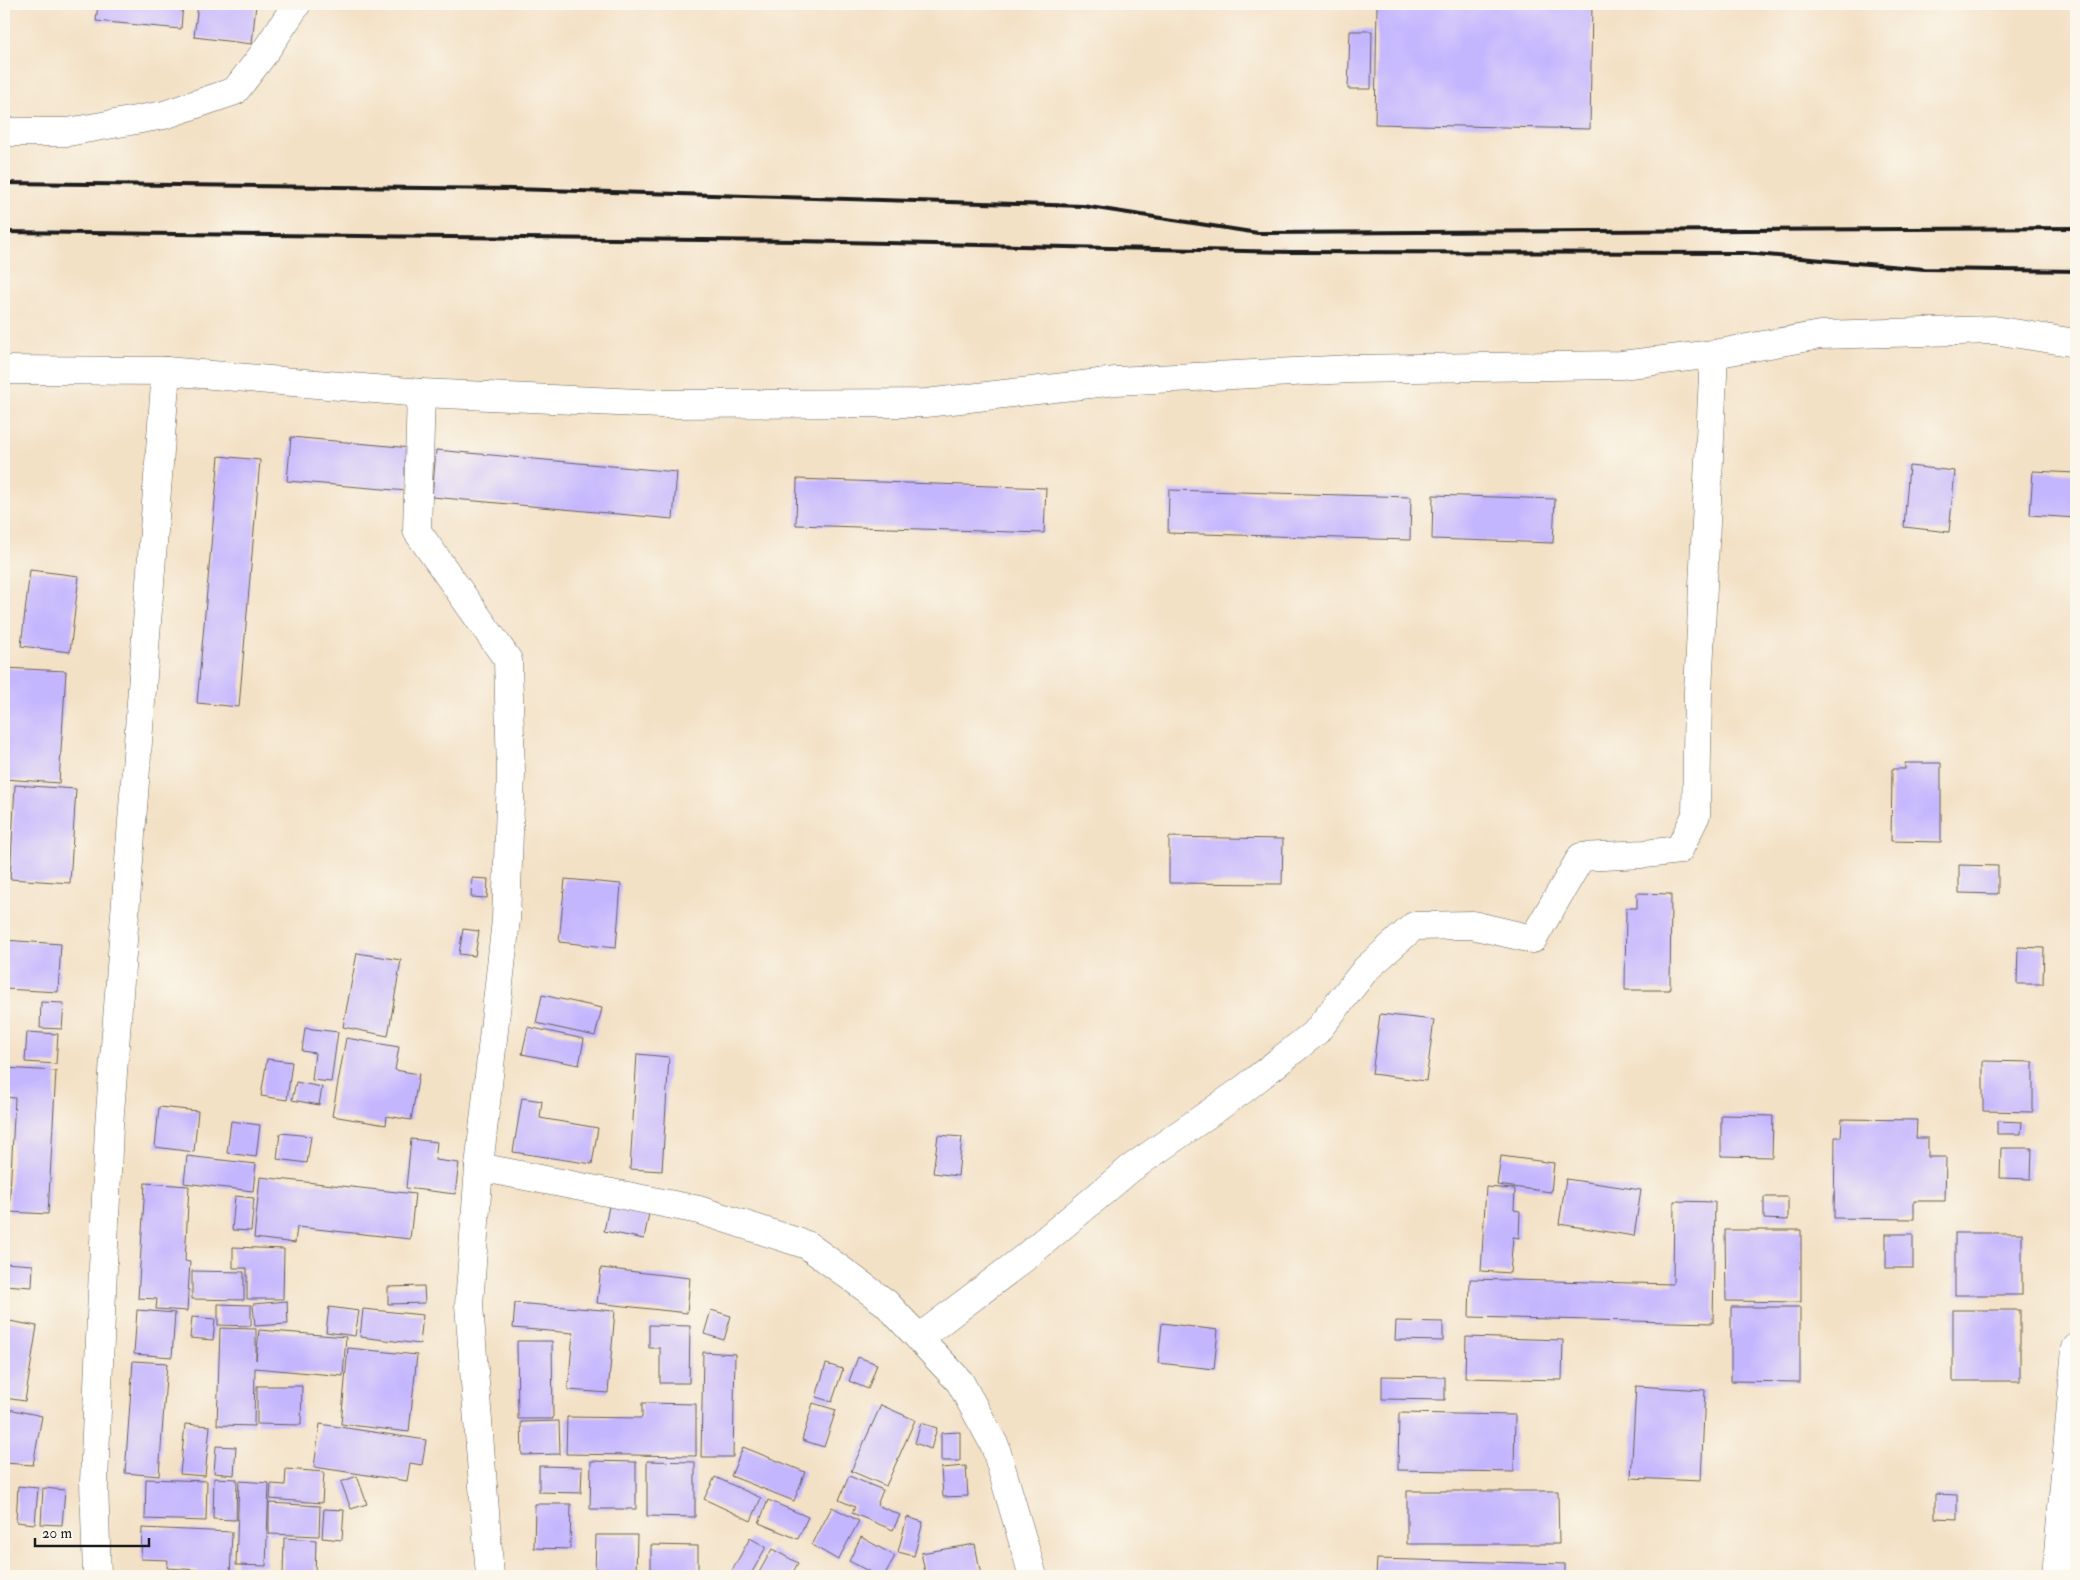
<svg xmlns="http://www.w3.org/2000/svg" width="2080" height="1580" font-family="'IM FELL Double Pica',serif">
<style>
.building{fill:#c4b6fe}
.lines{fill:none;stroke-linecap:round;stroke-linejoin:round}
.minor-casing{stroke:#676158;stroke-width:29}
.minor{stroke:#fff;stroke-width:28}
.rail{stroke:#1c1c1c;stroke-width:4}
</style>
<rect width="100%" height="100%" fill="#fbf7ec"/>
<filter id="ink" filterUnits="userSpaceOnUse"><feTurbulence type="fractalNoise" baseFrequency=".02" numOctaves="2"/><feDisplacementMap in="SourceGraphic" scale="10" xChannelSelector="R" yChannelSelector="G"/><feConvolveMatrix kernelMatrix="1 2 1 2 8 2 1 2 1" color-interpolation-filters="sRGB"/></filter>
<filter id="wash" filterUnits="userSpaceOnUse"><feTurbulence type="fractalNoise" baseFrequency=".0096" numOctaves="4" result="noise"/><feDisplacementMap in="SourceGraphic" scale="20" xChannelSelector="R" yChannelSelector="G"/><feGaussianBlur stdDeviation="1.12" result="paint"/><feColorMatrix in="noise" values="0 0 0 0 0 0 0 0 0 0 0 0 0 0 0 0 0 1.4 0 .05"/><feComposite in="paint" operator="in"/></filter>
<g filter="url(#wash)">
<rect width="100%" height="100%" fill="#f3e1c6"/>
<g id="blocks">
<g class="building">
<polygon points="98,4 183,4 181,29 96,21"/>
<polygon points="198,4 256,4 252,44 194,37"/>
<polygon points="1377,4 1592,4 1590,129 1375,124"/>
<polygon points="1350,31 1372,31 1371,89 1348,89"/>
<polygon points="291,437 411,448 407,491 287,481"/>
<polygon points="436,450 677,472 673,519 432,497"/>
<polygon points="219,456 260,460 239,707 197,703"/>
<polygon points="1909,466 1955,471 1949,532 1904,527"/>
<polygon points="2033,471 2076,473 2076,518 2030,515"/>
<polygon points="797,479 1046,488 1044,533 796,525"/>
<polygon points="1169,490 1411,497 1410,540 1168,533"/>
<polygon points="1433,495 1555,499 1553,543 1432,539"/>
<polygon points="30,570 79,576 70,652 21,646"/>
<polygon points="4,668 66,671 59,783 4,779"/>
<polygon points="1905,763 1941,763 1941,842 1891,841 1892,769 1905,769"/>
<polygon points="15,785 76,789 70,883 10,879"/>
<polygon points="1169,837 1283,839 1282,884 1169,883"/>
<polygon points="1959,865 1998,866 1998,894 1959,893"/>
<polygon points="472,878 488,879 487,898 471,897"/>
<polygon points="565,879 621,884 616,948 559,942"/>
<polygon points="1637,893 1671,894 1670,990 1625,990 1626,908 1637,908"/>
<polygon points="463,929 479,931 475,956 459,954"/>
<polygon points="4,940 61,944 58,992 4,989"/>
<polygon points="2018,947 2044,948 2043,984 2017,984"/>
<polygon points="357,953 401,960 388,1036 343,1027"/>
<polygon points="542,995 602,1008 595,1036 536,1023"/>
<polygon points="41,1002 64,1003 62,1029 40,1028"/>
<polygon points="1380,1014 1434,1020 1426,1081 1372,1074"/>
<polygon points="528,1027 584,1039 579,1065 522,1054"/>
<polygon points="305,1028 338,1032 331,1082 312,1080 315,1053 302,1051"/>
<polygon points="27,1032 58,1034 56,1064 25,1062"/>
<polygon points="346,1038 399,1047 395,1070 419,1074 411,1120 387,1116 386,1125 332,1116"/>
<polygon points="637,1054 669,1057 662,1171 630,1169"/>
<polygon points="267,1059 292,1062 287,1100 261,1096"/>
<polygon points="1983,1061 2033,1062 2033,1112 1983,1111"/>
<polygon points="4,1068 56,1071 48,1214 9,1212 15,1098 4,1097"/>
<polygon points="296,1082 322,1087 319,1105 292,1100"/>
<polygon points="522,1098 542,1101 540,1118 598,1128 592,1164 513,1152"/>
<polygon points="159,1107 198,1111 194,1152 155,1147"/>
<polygon points="1721,1115 1773,1116 1772,1157 1721,1156"/>
<polygon points="1842,1119 1917,1120 1916,1138 1928,1138 1928,1157 1946,1157 1945,1201 1914,1201 1914,1219 1834,1218 1835,1137 1841,1137"/>
<polygon points="231,1121 260,1125 256,1157 227,1153"/>
<polygon points="1997,1121 2022,1122 2021,1134 1997,1134"/>
<polygon points="280,1133 311,1136 307,1163 277,1159"/>
<polygon points="938,1135 962,1137 958,1176 933,1173"/>
<polygon points="411,1139 437,1142 435,1160 459,1163 455,1194 406,1188"/>
<polygon points="2001,1148 2032,1148 2031,1179 2000,1178"/>
<polygon points="187,1156 256,1164 253,1191 184,1183"/>
<polygon points="1501,1156 1554,1163 1551,1192 1497,1185"/>
<polygon points="260,1177 415,1194 410,1239 297,1227 295,1243 254,1238"/>
<polygon points="1566,1179 1641,1190 1634,1236 1559,1224"/>
<polygon points="145,1183 189,1186 185,1261 190,1262 187,1311 156,1309 157,1299 138,1298"/>
<polygon points="1486,1187 1515,1189 1514,1210 1520,1211 1519,1238 1513,1237 1510,1273 1481,1271"/>
<polygon points="235,1196 254,1198 251,1231 232,1230"/>
<polygon points="1764,1197 1788,1197 1788,1220 1764,1219"/>
<polygon points="1674,1201 1715,1202 1713,1323 1469,1317 1470,1279 1673,1284"/>
<polygon points="609,1206 649,1213 644,1239 604,1231"/>
<polygon points="1725,1230 1801,1230 1801,1302 1726,1301"/>
<rect x="1955" y="1233" width="67" height="62"/>
<rect x="1886" y="1234" width="27" height="34"/>
<polygon points="233,1247 284,1249 283,1299 247,1299 247,1268 233,1268"/>
<polygon points="4,1263 33,1265 32,1287 4,1285"/>
<polygon points="601,1268 690,1278 687,1313 597,1303"/>
<polygon points="192,1271 244,1272 244,1300 192,1299"/>
<polygon points="424,1286 425,1303 388,1304 388,1287"/>
<polygon points="287,1301 288,1324 255,1326 253,1304"/>
<polygon points="515,1303 615,1311 608,1393 568,1390 573,1333 513,1328"/>
<polygon points="218,1304 251,1305 251,1326 218,1325"/>
<polygon points="329,1307 359,1311 355,1336 326,1332"/>
<polygon points="1731,1307 1800,1307 1800,1382 1731,1381"/>
<polygon points="363,1309 423,1315 420,1344 360,1337"/>
<polygon points="137,1310 175,1313 172,1357 134,1354"/>
<polygon points="711,1310 731,1316 724,1340 704,1334"/>
<rect x="1953" y="1310" width="67" height="71"/>
<polygon points="192,1317 215,1319 213,1340 190,1338"/>
<polygon points="4,1320 37,1326 25,1401 4,1398"/>
<polygon points="1396,1321 1443,1322 1443,1341 1395,1340"/>
<polygon points="1162,1323 1218,1330 1214,1369 1158,1363"/>
<polygon points="649,1325 690,1326 689,1383 660,1383 660,1348 649,1348"/>
<polygon points="220,1328 256,1329 256,1360 259,1330 346,1337 343,1376 255,1368 254,1426 217,1425"/>
<polygon points="1466,1337 1563,1340 1562,1380 1465,1378"/>
<polygon points="517,1341 552,1341 553,1419 518,1419"/>
<polygon points="348,1348 417,1355 409,1432 341,1424"/>
<polygon points="703,1352 735,1354 733,1457 701,1457"/>
<polygon points="858,1357 877,1364 868,1389 849,1381"/>
<polygon points="133,1361 167,1363 159,1476 125,1473"/>
<polygon points="826,1364 843,1369 832,1402 816,1397"/>
<polygon points="1382,1376 1445,1377 1445,1400 1382,1399"/>
<polygon points="257,1386 302,1386 301,1425 257,1424"/>
<polygon points="1636,1386 1705,1390 1701,1481 1631,1478"/>
<polygon points="642,1403 696,1404 696,1456 566,1454 567,1417 642,1418"/>
<polygon points="813,1403 836,1410 824,1447 802,1440"/>
<polygon points="881,1405 915,1420 886,1486 851,1471"/>
<polygon points="4,1408 42,1416 33,1465 4,1463"/>
<polygon points="1399,1413 1515,1415 1514,1472 1398,1470"/>
<polygon points="559,1421 560,1454 522,1455 521,1422"/>
<polygon points="921,1423 937,1428 931,1449 915,1443"/>
<polygon points="185,1424 210,1426 205,1476 180,1474"/>
<polygon points="320,1424 426,1440 422,1465 410,1463 407,1481 314,1467"/>
<polygon points="960,1432 960,1461 941,1461 941,1433"/>
<polygon points="216,1446 236,1447 234,1475 214,1473"/>
<polygon points="743,1447 805,1472 794,1501 731,1476"/>
<polygon points="591,1461 636,1462 636,1509 590,1509"/>
<polygon points="647,1461 695,1462 695,1517 647,1516"/>
<polygon points="539,1466 582,1467 581,1493 539,1492"/>
<polygon points="966,1466 968,1496 943,1497 941,1468"/>
<polygon points="286,1469 324,1472 322,1503 270,1499 271,1484 285,1485"/>
<polygon points="357,1476 367,1504 351,1509 341,1482"/>
<polygon points="849,1476 883,1490 877,1505 900,1515 893,1530 852,1513 855,1507 839,1500"/>
<polygon points="715,1477 761,1498 751,1521 704,1499"/>
<polygon points="214,1478 237,1479 236,1520 213,1519"/>
<polygon points="146,1479 207,1481 206,1521 145,1519"/>
<polygon points="239,1481 269,1483 266,1566 236,1565"/>
<polygon points="18,1486 38,1488 35,1524 16,1522"/>
<polygon points="43,1488 65,1490 62,1525 41,1524"/>
<polygon points="1407,1491 1558,1491 1559,1544 1407,1544"/>
<polygon points="1935,1494 1957,1495 1957,1519 1935,1518"/>
<polygon points="768,1500 808,1517 798,1539 759,1523"/>
<polygon points="269,1503 320,1506 319,1536 269,1534"/>
<polygon points="535,1504 571,1504 570,1549 534,1548"/>
<polygon points="832,1507 859,1521 838,1560 812,1545"/>
<polygon points="324,1509 344,1510 342,1540 322,1538"/>
<polygon points="907,1517 923,1522 914,1556 898,1552"/>
<polygon points="142,1528 232,1532 230,1576 198,1576 198,1570 167,1568 168,1560 141,1559"/>
<polygon points="596,1535 637,1535 636,1576 595,1576"/>
<polygon points="861,1537 895,1556 884,1576 878,1576 849,1561"/>
<polygon points="284,1538 316,1540 315,1576 283,1576"/>
<polygon points="750,1538 766,1547 750,1576 729,1576"/>
<polygon points="975,1544 981,1576 950,1576 950,1573 926,1576 921,1553"/>
<polygon points="651,1545 698,1546 698,1576 651,1576"/>
<polygon points="772,1549 798,1563 791,1576 757,1576"/>
<polygon points="1377,1559 1565,1564 1565,1576 1376,1576"/>
</g>
</g>
</g>
<g filter="url(#ink)">
<use href="#blocks" fill-opacity="0" stroke="#676158" stroke-width="1"/>
<g class="lines">
<g class="minor-casing">
<g id="minor">
<polyline points="4,132 68,132 164,115 235,91 262,56 297,4"/>
<polyline points="4,370 166,371 421,393 661,404 926,403 1116,381 1351,369 1621,365 1714,354 1820,335 1994,330 2076,343"/>
<polyline points="421,393 417,531 508,660 511,773 506,920 479,1167 469,1305 490,1576"/>
<polyline points="479,1167 699,1210 807,1245 886,1303 960,1382 995,1446 1033,1576"/>
<polyline points="919,1338 1023,1259 1130,1169 1244,1089 1316,1032 1366,969 1414,926 1472,925 1533,939 1581,857 1645,854 1679,850 1696,815 1698,692 1714,354"/>
<polyline points="97,1576 94,1482 109,1126 166,371"/>
<polyline points="2056,1576 2076,1348"/>
</g>
</g>
<use href="#minor" class="minor"/>
<g class="rail">
<polyline points="4,183 513,189 1083,206 1258,233 2076,228"/>
<polyline points="4,232 797,241 1290,252 1745,253 1924,269 2076,271"/>
</g>
</g>
</g>
<rect width="2080" height="1580" fill="none" stroke="#fbf7ec" stroke-width="20"/>
<path d="M35 1538v8h114v-8" fill="none" stroke="#1c1c1c" stroke-width="2.5"/>
<text x="42" y="1538" font-size="15" fill="#1c1c1c" stroke="#fbf7ec" stroke-width="4" paint-order="stroke">20 m</text>
</svg>
